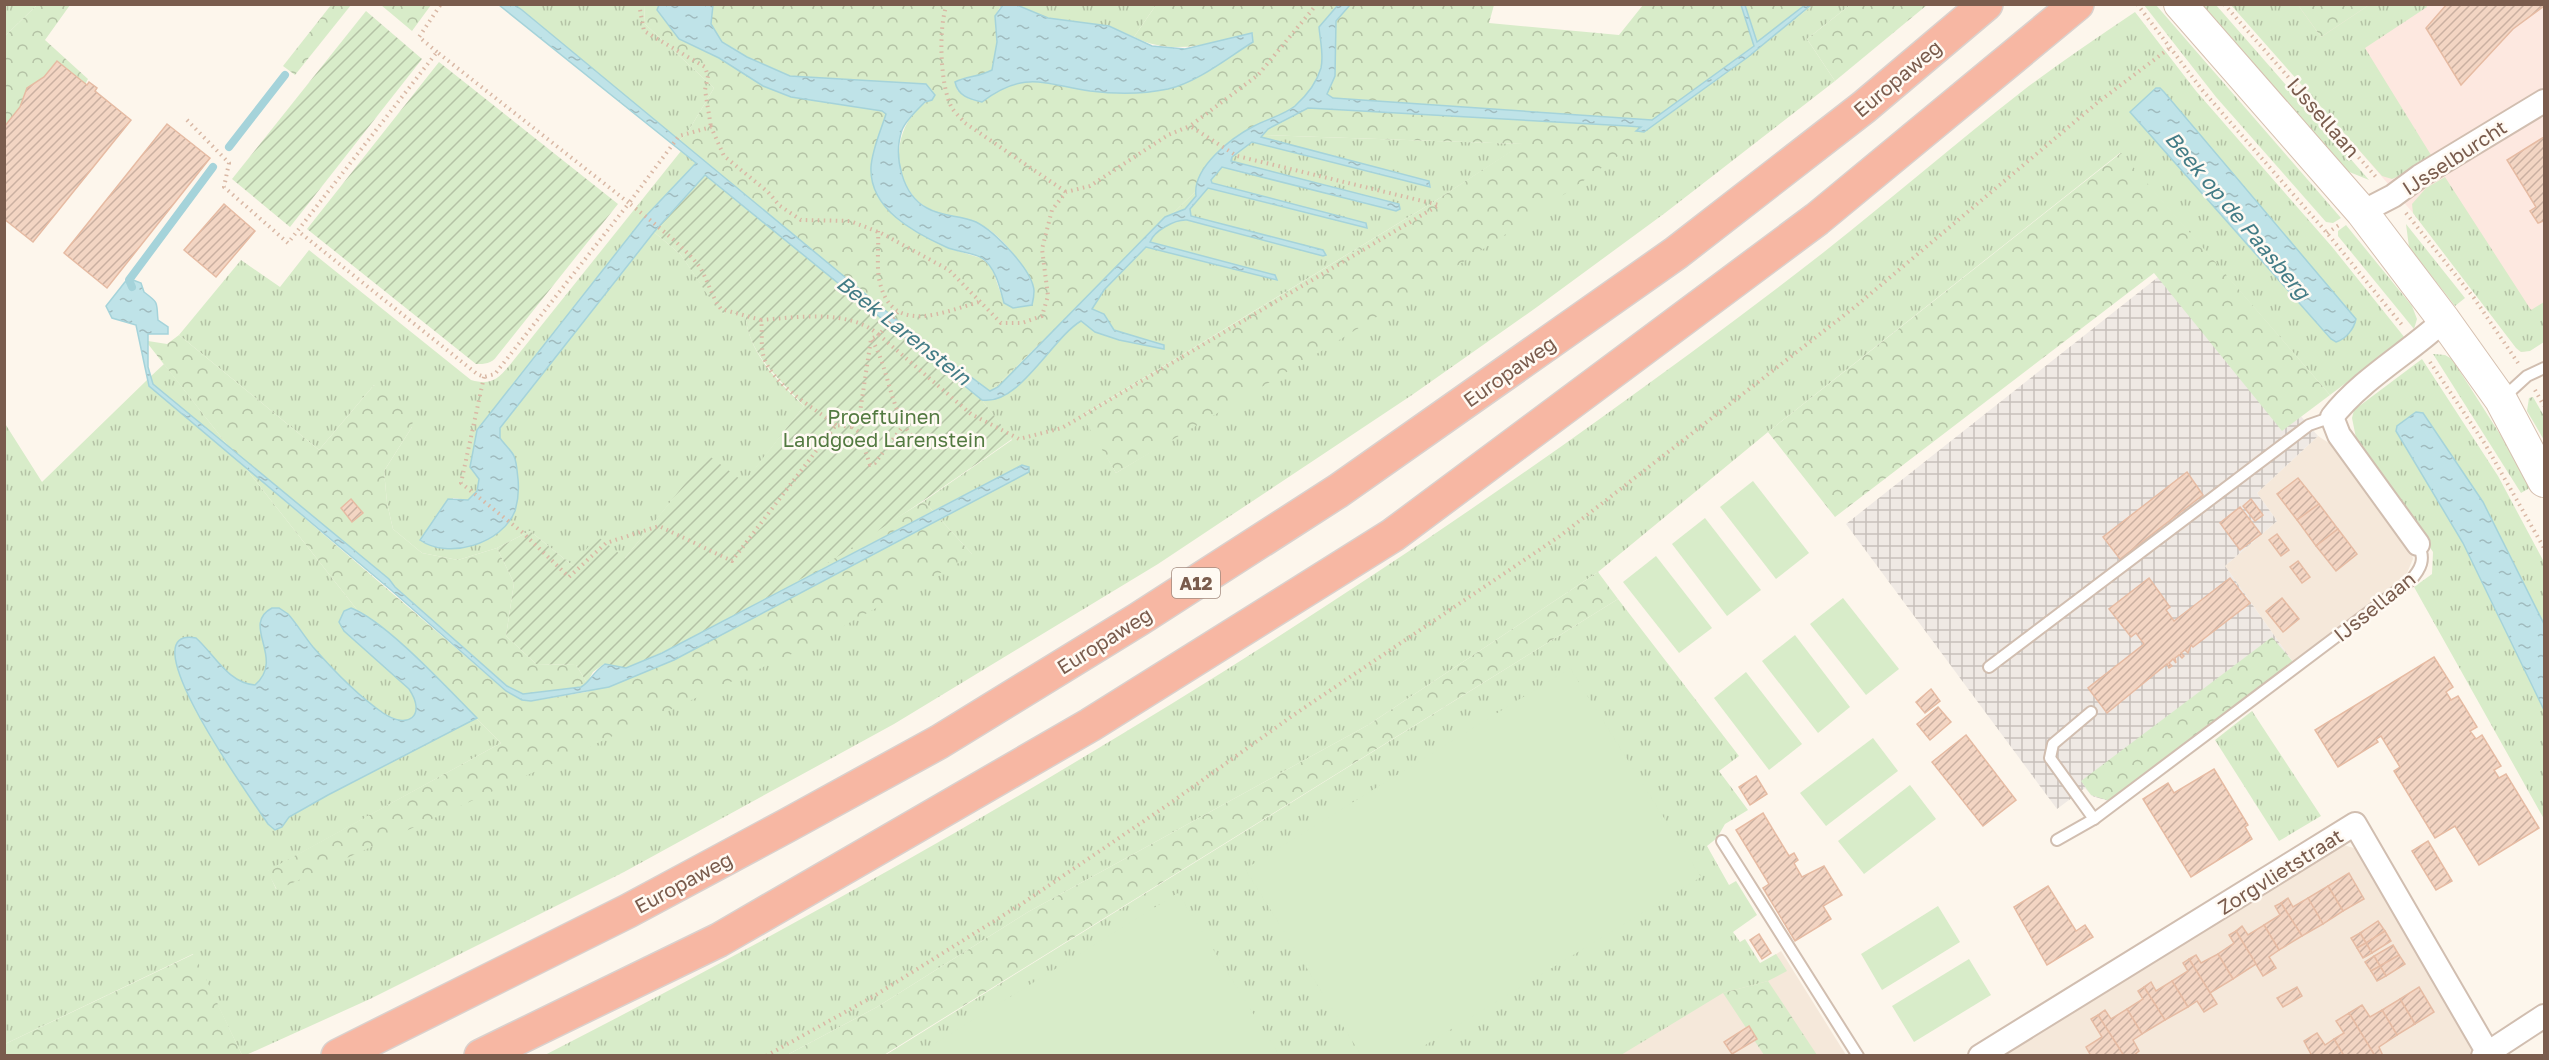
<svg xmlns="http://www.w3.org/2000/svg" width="2549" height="1060" font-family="'Golos Text',sans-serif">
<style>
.residential{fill:#f5e8da}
.commercial{fill:#fde8e0}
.industrial{fill:url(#industrial-grid)}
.grass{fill:url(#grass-tufts);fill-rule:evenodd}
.forest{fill:url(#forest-crowns)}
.garden{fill:url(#garden-furrows)}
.pitch{fill:#d8ecc9}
.water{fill:url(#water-ripples);stroke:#a5d3da;stroke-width:1.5}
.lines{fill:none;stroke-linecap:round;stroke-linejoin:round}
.stream{stroke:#a5d3da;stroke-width:8}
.building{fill:url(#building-hatch);stroke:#e6bba3;stroke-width:1.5}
.service-casing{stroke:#d1beb0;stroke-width:14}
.minor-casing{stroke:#d1beb0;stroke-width:26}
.secondary-casing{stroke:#d6c0b0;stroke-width:34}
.motorway-casing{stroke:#dad1cd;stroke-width:36}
.path{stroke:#d9b8a5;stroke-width:4;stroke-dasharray:1.5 4.5;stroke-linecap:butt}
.service{stroke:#fff;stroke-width:10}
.minor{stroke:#fff;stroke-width:22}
.secondary{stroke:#fff;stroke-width:32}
.motorway{stroke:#f7b7a3;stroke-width:33}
.labels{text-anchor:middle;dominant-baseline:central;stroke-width:5;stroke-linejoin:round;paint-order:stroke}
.shield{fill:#fffaf3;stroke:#a28b7f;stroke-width:1.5}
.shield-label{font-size:18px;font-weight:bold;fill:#7a5c4d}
.street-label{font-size:20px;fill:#7a5c4d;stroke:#fffaf3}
.park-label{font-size:20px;fill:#537a41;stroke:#fffaf3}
.water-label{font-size:21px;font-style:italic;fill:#437c86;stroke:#fffaf3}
</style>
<defs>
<pattern id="industrial-grid" width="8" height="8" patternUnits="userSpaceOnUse" patternTransform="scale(1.5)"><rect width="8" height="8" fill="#efe9e4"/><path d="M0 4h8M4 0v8" fill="none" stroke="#c7c0bb"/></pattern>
<pattern id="grass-tufts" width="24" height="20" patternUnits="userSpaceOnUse" patternTransform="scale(1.5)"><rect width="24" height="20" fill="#d8ecc9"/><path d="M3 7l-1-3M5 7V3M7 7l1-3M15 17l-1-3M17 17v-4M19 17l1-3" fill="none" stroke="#b4c2a5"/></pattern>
<pattern id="forest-crowns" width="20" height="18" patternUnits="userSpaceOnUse" patternTransform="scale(1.5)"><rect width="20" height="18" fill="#d8ecc9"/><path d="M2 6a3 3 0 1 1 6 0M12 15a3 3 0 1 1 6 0" fill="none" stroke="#b4c2a5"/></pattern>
<pattern id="garden-furrows" width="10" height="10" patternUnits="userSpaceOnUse" patternTransform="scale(1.5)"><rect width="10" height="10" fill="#d8ecc9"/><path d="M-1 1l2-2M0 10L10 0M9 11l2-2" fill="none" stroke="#b4c2a5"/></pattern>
<pattern id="water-ripples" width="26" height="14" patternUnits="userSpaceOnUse" patternTransform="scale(1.5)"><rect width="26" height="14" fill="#bfe3e8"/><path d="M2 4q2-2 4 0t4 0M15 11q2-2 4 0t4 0" fill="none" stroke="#a0bbbe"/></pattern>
<pattern id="building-hatch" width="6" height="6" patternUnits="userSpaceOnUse" patternTransform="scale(1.5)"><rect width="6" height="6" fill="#f3d5c3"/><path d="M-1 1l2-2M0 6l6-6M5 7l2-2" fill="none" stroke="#cab0a1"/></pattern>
</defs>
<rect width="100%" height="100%" fill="#fdf6ec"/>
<g class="residential">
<polygon points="2318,436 2332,445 2405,540 2411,549 2413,559 2407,573 2397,582 2293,662 2225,566 2277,521 2257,493"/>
<polygon points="2344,845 2357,849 2483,1056 1994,1056 2337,847"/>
<polygon points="1781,951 1846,1055 1613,1056"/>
</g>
<polygon class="commercial" points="2285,5 2544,5 2544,342 2524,352 2519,351 2413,213 2255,29"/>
<polygon class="industrial" points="2172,266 2318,436 2257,493 2277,521 2225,566 2293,662 2109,801 2092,796 2085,788 2057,809 1846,524"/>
<g class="grass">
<polygon points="5,5 37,5 5,36"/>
<polygon points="503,5 644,5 645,24 714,88 689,130 675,146"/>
<polygon points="1017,5 1156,5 1134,37 1109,26 1048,18"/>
<polygon points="1813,5 1850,5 1807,39 1835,81 1665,213 1537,307 1412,395 1158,564 894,724 624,872 370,999 246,1055 242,1055 193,954 5,1044 4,422 42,482 147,380 149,386 244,466 358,611 422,664 501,743 268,871 276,889 972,554 940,519 1029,471 1022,465 933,511 924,501 1012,440 982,400 1249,139 1262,135 1523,144 1435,201 1083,415 1116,473 1422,287 1540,208 1662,123"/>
<polygon points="2144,5 2156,5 2341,218 2333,223 2326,222 2216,97"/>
<polygon points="2201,5 2216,5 2369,180 2347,171"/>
<polygon points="2231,5 2298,5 2321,37 2369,5 2426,5 2427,7 2365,48 2431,155 2397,177 2392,179 2382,176"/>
<path d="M2135,12L2196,91L2333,248L2405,338L2330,395L2120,153L1768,432L1598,572L1368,725L1028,912L877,1007L787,1055L543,1056C912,867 1264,660 1601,418C1676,364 1751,309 1824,252C1892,198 1957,142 2025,89C2061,62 2098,37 2135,12ZM2156,88L2336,342L2331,339L2130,112Z"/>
<path d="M681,151L696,163L643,219L478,430L470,467L479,479L477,491L468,500L453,498V548L506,446L500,438V428L654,232L681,255L715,305L724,314H745C749,354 776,379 804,406L744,483L708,456L625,558L573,566L530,531L497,548L458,560L422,553L393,529L387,503L384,471L412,427L374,385L319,450L179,335L241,260L280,287L309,250L471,380C490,385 496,381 509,366Z"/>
<polygon points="2445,177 2531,310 2544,302 2544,342 2530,351 2521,352 2516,348 2413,213 2412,204 2426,188"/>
<polygon points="2406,224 2465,298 2455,306 2409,247"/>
<polygon points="2346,225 2412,306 2417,319 2414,329 2338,236 2338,231"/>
<polygon points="2433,354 2445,355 2452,359 2533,486 2521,493"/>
<path d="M2422,359L2498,476L2544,562V624L2483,502L2423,413C2410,412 2403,421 2396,431L2463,543L2544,710V819L2414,587L2432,574L2433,552L2356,438L2352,418L2354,410Z"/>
<polygon points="164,364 232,451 153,384 150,377"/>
<polygon points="2533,397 2544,416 2544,440 2527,411 2529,398"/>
<polygon points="1618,599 1739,756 1719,771 1748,810 1725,824 1717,838 1707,846 1729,885 1736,881 1757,915 1733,932 1740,942 1745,939 1760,963 1776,954 1787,971 1768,981 1723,993 1621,1055 884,1056"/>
<polygon points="2252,711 2321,816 2279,841 2215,740"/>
</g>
<g class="forest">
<polygon points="37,5 70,5 45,40 88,79 82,90 5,134 5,36"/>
<polygon points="331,5 351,5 295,75 283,66"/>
<polygon points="381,5 431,5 412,31"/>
<path d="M644,5H659L657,10L679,39L719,58L763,86L791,97L882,111L887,114L871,168L948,248L981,258L992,268L1004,303L1034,291C1026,266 999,229 972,221C951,215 930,215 914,197C894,173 894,137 914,113C920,107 924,102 932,100L926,84L790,76L747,57L722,42L711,24L713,5H1002C992,16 996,27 997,41C998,50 994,61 992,70L977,77L964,78L957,90L968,98L982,102L999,89L1023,82L1039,81L1092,91L1218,42C1188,48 1162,51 1134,37L1156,5H1494L1489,23L1619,35L1643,5H1813C1763,44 1713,84 1663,123C1490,253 1302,364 1116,473L1082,416L1435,201L1522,144L1262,135L1249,139L982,400L756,216L708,167L675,146L689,130L714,88L645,24Z"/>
<polygon points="1850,5 1927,5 1835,81 1807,39"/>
<polygon points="2298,5 2369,5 2321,37"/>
<polygon points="2121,153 2330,395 2282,431 2154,273 1835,517 1768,432"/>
<polygon points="179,335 319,450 374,385 414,410 412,427 384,471 387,503 393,529 422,553 458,560 497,548 514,583 506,636 536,664 576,665 587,683 581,687 523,694 507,686 395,587 389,579 232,451 148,344 148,341 167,344"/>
<polygon points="244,466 506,691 522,700 531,701 586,692 674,660 940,519 973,555 796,652 277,890 267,871 501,743 422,664 358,611"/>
<polygon points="924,501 933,511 766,599"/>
<polygon points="1598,572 1618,599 884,1055 787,1055 877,1007 1028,912 1368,725"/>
<polygon points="2272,637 2293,662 2110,801 2091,795 2081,781"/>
<polygon points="194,954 242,1055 5,1055 5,1044"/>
<polygon points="1768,981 1817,1055 1764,1055 1723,993"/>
</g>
<g class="garden">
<polygon points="366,11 422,59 290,227 232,179"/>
<path d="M439,62L618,204L497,356C491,364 485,364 476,364L307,229Z"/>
<path d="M705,174L982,400L1012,439C890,525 764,611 626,668L604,664L593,672L587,683L576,665L536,664L506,636L514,583L497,548L530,531L573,566L597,536L625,558L708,455L744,482L804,406C778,377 749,356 745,314H724L715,306L681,255L654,232Z"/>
</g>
<g class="pitch">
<polygon points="1753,481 1809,553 1776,579 1720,507"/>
<polygon points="1705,518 1761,590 1727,616 1672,544"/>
<polygon points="1656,556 1712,628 1679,653 1623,582"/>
<polygon points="1843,598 1899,669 1866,695 1810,624"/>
<polygon points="1795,635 1850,707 1818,733 1762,661"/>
<polygon points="1570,668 1701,877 1409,1055 1361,1055 1245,869"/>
<polygon points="1746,672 1802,744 1769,770 1714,698"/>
<polygon points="1873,738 1898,771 1826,826 1800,793"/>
<polygon points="1910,785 1936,819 1864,874 1838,841"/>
<polygon points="1178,893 1279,1055 916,1055"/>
<polygon points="1938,906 1960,942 1882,990 1861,954"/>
<polygon points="1969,959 1991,995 1914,1042 1892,1006"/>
</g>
<g class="water">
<path d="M499,5H515L522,10L921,340L990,391L998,387L1165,217L1185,209L1196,196C1192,168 1231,138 1254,126C1267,119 1284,115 1295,106C1306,96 1317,82 1321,68C1324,55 1320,40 1319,27L1338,5H1350L1336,21L1335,76L1327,94L1333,98L1652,120L1754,46L1741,5H1745L1757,42L1805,5H1811L1748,57L1644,132L1636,131L1641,127L1628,126L1308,108L1268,129L1261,137L1429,181L1430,187L1252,142L1232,157L1231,161L1399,204L1400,209L1396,211L1222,167L1211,180L1212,183L1366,223L1367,228L1208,188L1190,209L1191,216L1323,250L1326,255L1323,256L1187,220C1175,219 1154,231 1150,242L1275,275L1277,280L1146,247L1104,290L1092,309L1104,314L1114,330L1164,345V349L1119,340L1095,332L1081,321C1052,338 1019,406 982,400L705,175L654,232L500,428V438C504,444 511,450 514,456C517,463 517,472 518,479C519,489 518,501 515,511C502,544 448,560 420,540L448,499L468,500L477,491L479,479L470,467L477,430L643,219L696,163Z"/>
<path d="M659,5H713L711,24L722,42L747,57L790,76L926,84L935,95L932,100L925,102C917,110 906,120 902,130C893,156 902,195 927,208C942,217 960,215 976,222C994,231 1033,270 1034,291C1034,295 1033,301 1032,305L1013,308L1004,303C1000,288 996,268 982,258C972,252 957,252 946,247C915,233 869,209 871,167C872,150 881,130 886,114L882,111L791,97L763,86L719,58L679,39L657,10Z"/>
<path d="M1003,5H1017L1048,18L1109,26L1152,46L1185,49L1252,33L1253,42C1227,58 1198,82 1168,89C1144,94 1115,94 1090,91C1044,84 1024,70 982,102C969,99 958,96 955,82C967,76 979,77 992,70L997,42L995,16Z"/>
<path d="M2156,88H2160L2164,92L2356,319C2354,329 2346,339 2336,342L2331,339L2130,112Z"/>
<path d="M133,280L141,283L144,292C160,304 156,302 158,320L168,327V334H148V367L153,384L389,579L395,587L507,686L523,694L581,687C589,683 593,672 605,664L626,668L662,653L1022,465L1029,467V472L674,660L609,687L531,701L522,700L506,691L391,590L149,386L136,325L112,318L106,306L125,282Z"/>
<polygon points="2416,412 2423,413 2483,502 2544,624 2544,710 2463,543 2396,431 2397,426"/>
<path d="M272,608H279L288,614C297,624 304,636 313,647C333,670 357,695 383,713C408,730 427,716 409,689L344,631L339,622L344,611L351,608C386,621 449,690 477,718L328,795L289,817L282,827L275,830L268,824C258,808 124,625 196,638C214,654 228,683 255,685C286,658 240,625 272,608Z"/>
</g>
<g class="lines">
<g class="stream">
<polyline points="229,147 285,75"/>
<polyline points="132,287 129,280 213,167"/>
</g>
</g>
<g class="building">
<polygon points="2447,4 2544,4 2544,6 2513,29 2461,85 2426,28"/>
<polygon points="57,61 87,85 89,82 97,88 95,91 131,120 33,242 4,219 4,127 20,107 27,88 44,77"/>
<polygon points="167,124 210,158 107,288 64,253"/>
<polygon points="2544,137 2544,221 2538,223 2530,211 2536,207 2507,160"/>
<polygon points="224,204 255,231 216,277 184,250"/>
<polygon points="2187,472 2203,495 2120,559 2103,537"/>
<polygon points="2298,478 2319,504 2297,520 2277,494"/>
<polygon points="351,499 363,513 352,522 341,508"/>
<polygon points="2251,499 2263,515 2255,521 2243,506"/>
<polygon points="2319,504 2338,529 2316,546 2297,520"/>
<polygon points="2240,507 2261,534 2240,550 2220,523"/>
<polygon points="2338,529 2357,554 2336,571 2316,546"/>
<polygon points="2277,534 2289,550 2281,556 2269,540"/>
<polygon points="2298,561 2310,577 2302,583 2290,567"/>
<polygon points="2149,578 2170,607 2166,610 2174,621 2230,578 2250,603 2193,647 2191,645 2188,653 2185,650 2181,653 2184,656 2182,658 2179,655 2175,658 2176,663 2173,659 2169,663 2172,666 2169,668 2167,664 2107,713 2088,688 2144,644 2136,633 2131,637 2109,609"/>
<polygon points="2282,598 2299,619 2283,632 2266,611"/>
<polygon points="2434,657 2453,687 2446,692 2451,700 2458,696 2477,727 2470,731 2476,739 2482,735 2501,766 2494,770 2499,778 2506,774 2539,828 2479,865 2455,826 2435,838 2394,771 2400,767 2381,736 2376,739 2378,742 2338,767 2315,730"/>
<polygon points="1931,689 1940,701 1925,713 1916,702"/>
<polygon points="1938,707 1951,722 1930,740 1917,724"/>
<polygon points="1966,735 2016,800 1983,826 1932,762"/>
<polygon points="2214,769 2248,825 2245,827 2252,839 2191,877 2143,799 2168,783 2174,793"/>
<polygon points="1756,776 1767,794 1750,805 1739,787"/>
<polygon points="1763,813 1789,856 1794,853 1798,860 1794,863 1802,877 1824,866 1842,895 1823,906 1831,919 1795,941 1763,888 1769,884 1736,830"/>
<polygon points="2428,841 2452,881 2436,890 2412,851"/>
<polygon points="2349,873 2364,899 2343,911 2328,886"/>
<polygon points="2048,886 2076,931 2085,925 2093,937 2047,965 2014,907"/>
<polygon points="2328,886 2343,911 2323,924 2308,898"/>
<polygon points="2288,898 2293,907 2308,898 2323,924 2302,936 2281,903"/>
<polygon points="2281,903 2302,936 2279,950 2264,925 2280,915 2275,906"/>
<polygon points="2378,921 2385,931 2366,943 2360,933"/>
<polygon points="2264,925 2279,950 2269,957 2276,968 2263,976 2236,931 2242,926 2248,935"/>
<polygon points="2236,931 2256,964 2233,979 2218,954 2234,943 2229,935"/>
<polygon points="2385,931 2391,941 2372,953 2366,943"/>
<polygon points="2360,933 2366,943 2357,948 2351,938"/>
<polygon points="1759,934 1771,953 1762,959 1750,940"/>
<polygon points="2366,943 2372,953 2363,958 2357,948"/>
<polygon points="2393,945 2399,955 2380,966 2374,956"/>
<polygon points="2218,954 2233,979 2210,993 2189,959 2196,955 2201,963"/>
<polygon points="2399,955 2405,964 2386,976 2380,966"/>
<polygon points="2374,956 2380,966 2371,971 2365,962"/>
<polygon points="2189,959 2217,1004 2204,1012 2197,1001 2188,1007 2172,981 2188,971 2183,963"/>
<polygon points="2380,966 2386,976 2377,981 2371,971"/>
<polygon points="2172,981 2188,1007 2165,1020 2144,987 2151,982 2156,991"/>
<polygon points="2144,987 2165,1020 2142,1034 2127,1009 2143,999 2138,991"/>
<polygon points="2297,987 2302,996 2283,1007 2277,998"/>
<polygon points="2419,987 2434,1012 2415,1024 2400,999"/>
<polygon points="2400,999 2415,1024 2397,1035 2382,1010"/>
<polygon points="2362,1005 2370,1017 2382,1010 2397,1035 2379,1047 2383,1056 2375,1056 2349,1013"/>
<polygon points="2127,1009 2142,1034 2133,1040 2139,1051 2133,1056 2124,1056 2098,1015 2105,1010 2111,1019"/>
<polygon points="2349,1013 2375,1056 2344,1056 2334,1039 2344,1033 2336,1021"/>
<polygon points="2098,1015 2119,1048 2124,1056 2091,1056 2086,1047 2102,1037 2091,1019"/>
<polygon points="1749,1026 1757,1039 1732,1054 1724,1042"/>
<polygon points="2317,1033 2325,1045 2334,1039 2344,1056 2312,1056 2304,1041"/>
</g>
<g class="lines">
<g class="service-casing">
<g id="service">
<polyline points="2504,397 2527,376 2544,368"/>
<polyline points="1989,667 2309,425 2332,417"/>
<polyline points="2091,712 2053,744 2050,758 2094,819"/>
<path d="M2057,840L2094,819L2410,581C2421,569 2426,559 2418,544"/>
<polyline points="1722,841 1858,1056"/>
</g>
</g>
<g class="minor-casing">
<g id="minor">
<polyline points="2362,212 2393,196 2420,176 2544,101"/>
<path d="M2418,544L2339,435L2332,417C2360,380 2410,352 2444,320"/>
<polyline points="1980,1056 2355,824 2488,1053"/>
<polyline points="2483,1056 2544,1016"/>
</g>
</g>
<g class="secondary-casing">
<polyline id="secondary" points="2180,4 2362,212 2444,320 2501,400 2544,481"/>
</g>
<g class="motorway-casing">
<g id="motorway">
<polyline points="338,1056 628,911 786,826 939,742 1139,619 1338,491 1676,253 1864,107 1986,4"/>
<polyline points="481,1056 719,940 1090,725 1393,535 1817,219 2077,4"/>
</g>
</g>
<g class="path">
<polyline points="639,4 644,31 705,67 708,76 705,90 711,127"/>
<path d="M947,4C938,27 940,87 952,108C955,113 961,118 965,123L1066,192"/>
<polyline points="2137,4 2203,91 2327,233 2402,325"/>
<polyline points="2224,4 2376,177"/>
<polyline points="437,52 419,37 441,4"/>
<polyline points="187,120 229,163 224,187 288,243 437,52 629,203 495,374 484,377 477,374 298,231"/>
<polyline points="2406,213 2474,298 2518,363"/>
<path d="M878,231C879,248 876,268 880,283C893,336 943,312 979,302"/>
<polyline points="2327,233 2339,225"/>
<path d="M761,320C798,317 850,309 879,335L898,312"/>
<path d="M872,340C889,369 890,409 911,435"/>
<polyline points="2430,362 2485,444 2544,548"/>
<polyline points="484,377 461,483 522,532 569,577 606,543 659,526 732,561 836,425 852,427 859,419 871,339 879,335 971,414 1019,439 1062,428 1439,205 1237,156 1190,126 1258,75 1317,4"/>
<polyline points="2535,390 2544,406"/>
<path d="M836,425C813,407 775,387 764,358C760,345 763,332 761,320L721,309C712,297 709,284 702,271C692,252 647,218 629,203L679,136L711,127L724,156L768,192L780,206L801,220L850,221L881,233L949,270L1001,323H1022L1042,316L1048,296L1042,249L1052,210L1066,192L1090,186L1168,135L1190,126"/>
<polyline points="852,427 859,432 870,465 875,463 903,426"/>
<polyline points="766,1056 874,996 1023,903 1169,804 1295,714 1560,536 1856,306 2097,103 2171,47"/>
</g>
<use href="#service" class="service"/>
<use href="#minor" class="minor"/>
<use href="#secondary" class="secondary"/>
<use href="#motorway" class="motorway"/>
</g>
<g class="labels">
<rect class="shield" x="1172" y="568" width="48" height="30" rx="4.5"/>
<g class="shield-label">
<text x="1196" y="583">A12</text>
</g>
<g class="street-label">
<text transform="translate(1897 78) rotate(-40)">Europaweg</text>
<text transform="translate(2324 117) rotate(49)">IJssellaan</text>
<text transform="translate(2454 157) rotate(-33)">IJsselburcht</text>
<text transform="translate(1509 371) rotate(-35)">Europaweg</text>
<text transform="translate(2374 606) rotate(-39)">IJssellaan</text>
<text transform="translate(1104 640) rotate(-32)">Europaweg</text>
<text transform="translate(2280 871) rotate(-32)">Zorgvlietstraat</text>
<text transform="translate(683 882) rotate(-28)">Europaweg</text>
</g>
<g class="park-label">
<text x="884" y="416">Proeftuinen<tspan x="884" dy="23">Landgoed Larenstein</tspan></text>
</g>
<g class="water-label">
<text transform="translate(2238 215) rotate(50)">Beek op de Paasberg</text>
<text transform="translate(904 330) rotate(38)">Beek Larenstein</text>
</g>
</g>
<rect width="2549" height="1060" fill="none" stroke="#7a5c4d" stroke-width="12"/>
</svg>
